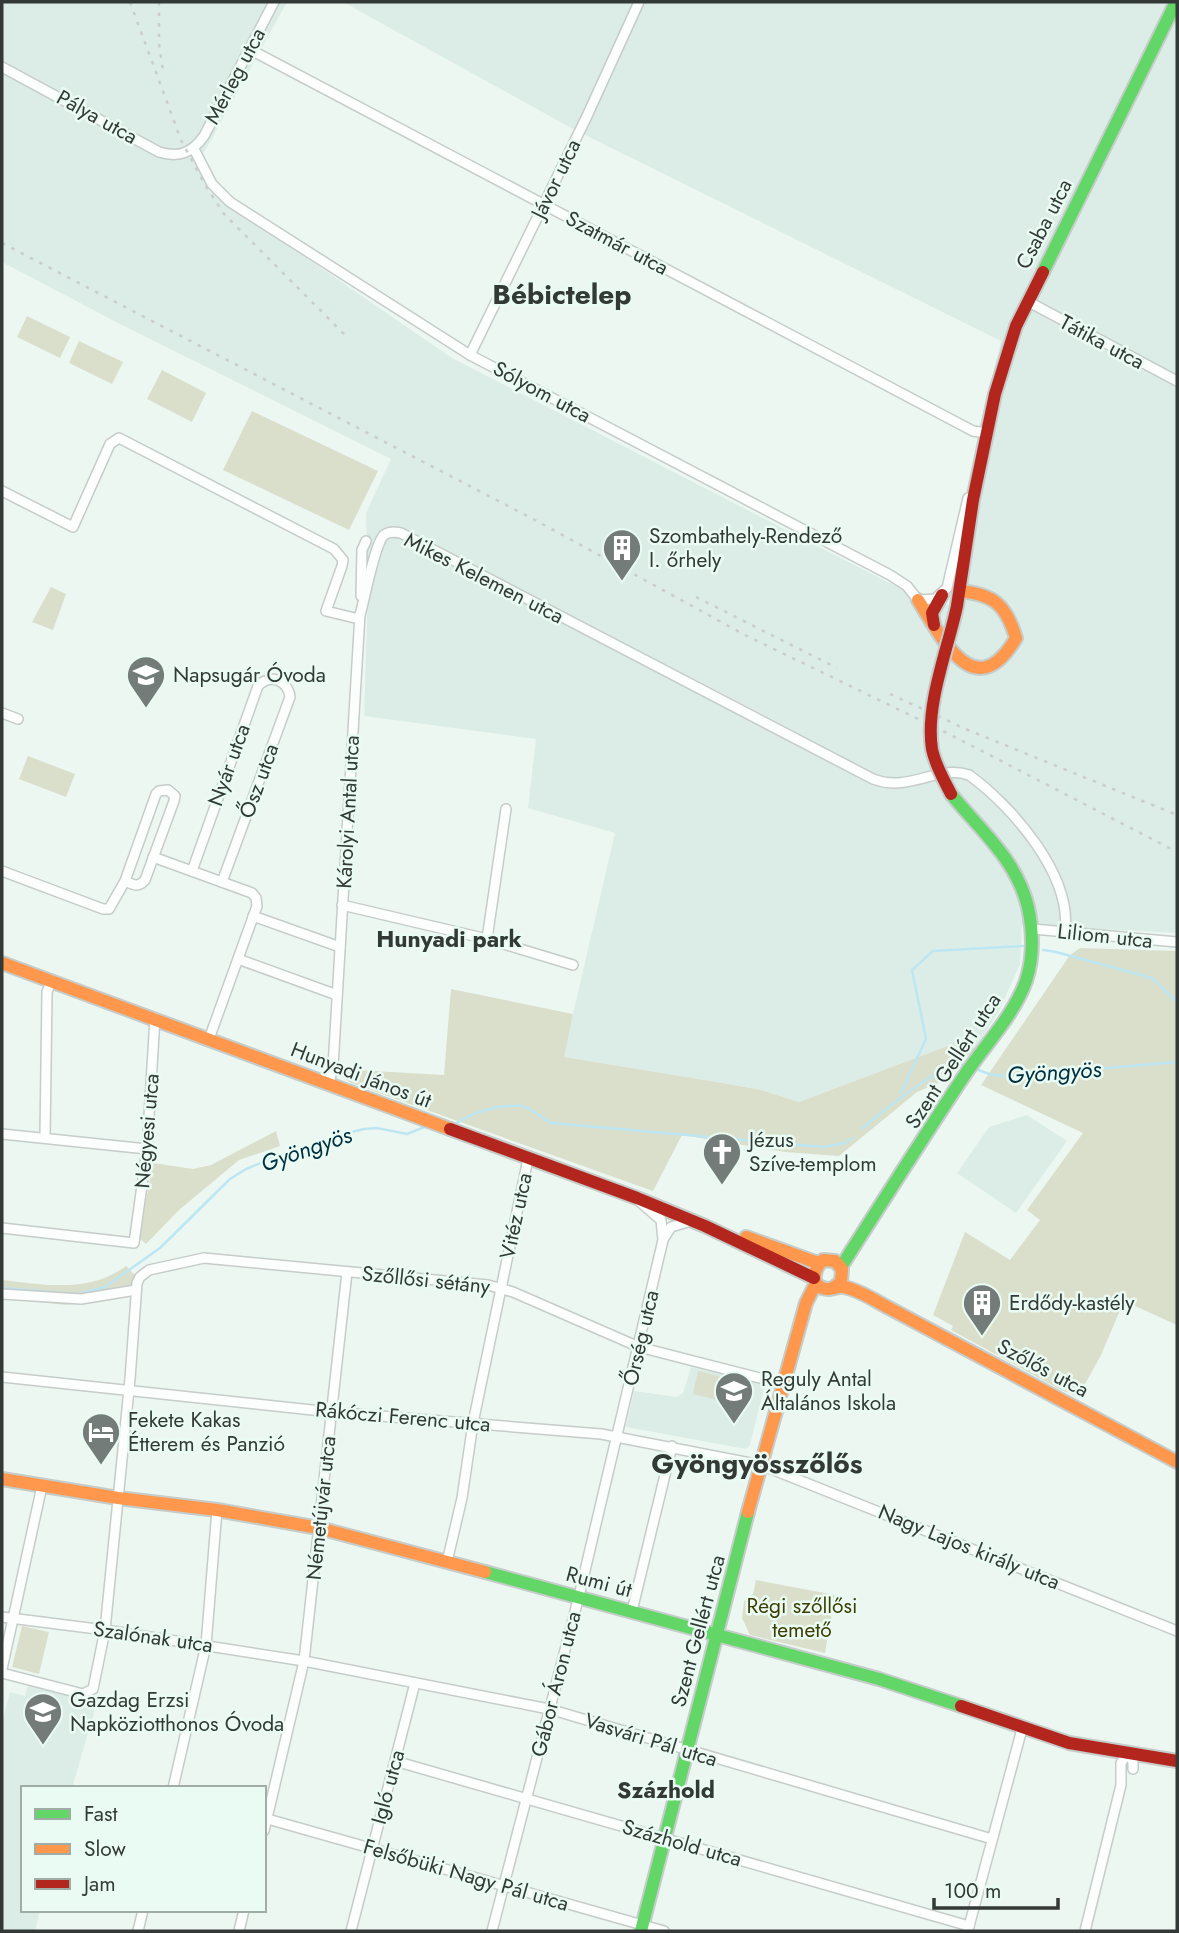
<svg xmlns="http://www.w3.org/2000/svg" width="1179" height="1933" font-family="Jost,sans-serif">
<style>
.built{fill:#dbede6}
.green{fill:#dadfcb}
.lines{fill:none;stroke-linecap:round;stroke-linejoin:round}
.stream{stroke:#bde6f3;stroke-width:2.5}
.street-casing{stroke:#c5ccc9;stroke-width:12}
.fast-casing{stroke:#c5ccc9;stroke-width:16}
.slow-casing{stroke:#c5ccc9;stroke-width:16}
.jam-casing{stroke:#c5ccc9;stroke-width:16}
.street{stroke:#fcfefd;stroke-width:9}
.fast{stroke:#63d668;stroke-width:12}
.slow{stroke:#ff974d;stroke-width:12}
.jam{stroke:#b3261e;stroke-width:12}
.rail{stroke:#cacdcc;stroke-width:2.5;stroke-dasharray:3.5 7;stroke-linecap:butt}
.jam-bridge-casing{stroke:#c5ccc9;stroke-width:16;stroke-linecap:butt}
.jam-bridge{stroke:#b3261e;stroke-width:12}
.labels{text-anchor:middle;dominant-baseline:central;stroke-width:5;stroke-linejoin:round;paint-order:stroke}
.street-label{font-size:21px;fill:#323936;stroke:#e9fbf3}
.poi-label{font-size:21px;fill:#323936;stroke:#e9fbf3;text-anchor:start}
.park-label{font-size:21px;fill:#3e3e03;stroke:#e9fbf3}
.neighbourhood-label{font-size:23px;font-weight:bold;fill:#323936;stroke:#e9fbf3}
.water-label{font-size:23px;font-style:italic;fill:#003040;stroke:#e9fbf3}
.district-label{font-size:28px;font-weight:bold;fill:#323936;stroke:#e9fbf3}
</style>
<rect width="100%" height="100%" fill="#edf7f2"/>
<g class="built">
<polygon points="2,2 287,2 205,151 193,158 209,191 452,358 903,590 951,606 982,417 1001,341 573,129 343,2 1177,2 1177,933 1022,925 1020,964 999,1011 975,1048 953,1044 799,1102 761,1090 723,1083 563,1057 615,833 528,808 536,739 364,716 368,593 366,513 391,459 118,323 2,262"/>
<polygon points="1027,1115 1067,1141 1016,1213 957,1173 989,1127"/>
<polygon points="691,1367 765,1384 750,1445 746,1449 626,1427 634,1391 677,1397 683,1393"/>
<polygon points="28,1686 92,1701 96,1706 72,1788 23,1788 23,1910 40,1910 35,1931 2,1931 2,1723 10,1692 25,1696"/>
</g>
<g class="green">
<polygon points="27,316 70,337 60,358 17,337"/>
<polygon points="79,341 123,362 112,384 69,363"/>
<polygon points="162,370 206,393 192,422 147,399"/>
<polygon points="252,411 378,471 349,530 223,470"/>
<polygon points="51,587 66,594 53,630 32,622"/>
<polygon points="28,756 75,774 66,797 19,779"/>
<polygon points="1080,948 1177,951 1177,1325 1124,1301 1101,1355 1078,1397 1059,1389 951,1330 953,1326 933,1315 965,1232 1010,1260 1040,1220 1027,1210 1083,1133 981,1085 1070,955"/>
<polygon points="451,989 573,1014 564,1057 723,1083 761,1090 799,1102 953,1044 975,1048 948,1079 917,1092 839,1156 785,1152 682,1135 653,1191 351,1083 344,1078 339,1069 444,1075"/>
<polygon points="276,1131 280,1146 239,1160 179,1210 146,1244 139,1238 153,1163 193,1169 211,1165"/>
<path d="M126,1266L135,1275L128,1296L66,1305L2,1298V1280C44,1285 90,1293 126,1266Z"/>
<polygon points="698,1371 744,1382 738,1405 693,1394"/>
<polygon points="756,1580 835,1595 825,1653 750,1635 742,1618 744,1601 753,1594"/>
<polygon points="22,1626 49,1632 39,1674 12,1667"/>
</g>
<g class="lines">
<g class="stream">
<polyline points="1043,950 1056,952 1152,978 1177,1002"/>
<polyline points="973,1068 992,1075 1015,1076 1177,1062"/>
<polyline points="901,1093 926,1039 912,970 933,951 1023,946"/>
<path d="M450,1122L455,1124C474,1112 498,1104 521,1106C530,1107 542,1118 551,1123L823,1147L845,1143L852,1138"/>
<path d="M863,1128C893,1102 922,1080 958,1062L967,1066"/>
<polyline points="2,1288 78,1294 105,1287 160,1248 230,1179 246,1169 278,1156 324,1145 336,1136 364,1129 377,1128 407,1134 427,1126"/>
</g>
<g class="street-casing">
<g id="street">
<polyline points="249,49 973,431 987,433"/>
<path d="M2,67L159,152C179,158 192,153 204,136L274,2"/>
<polyline points="194,149 212,184 230,202 470,355 890,575 907,586 918,600 935,599 947,588 968,498"/>
<polyline points="1027,301 1177,381"/>
<polyline points="470,355 587,116 639,2"/>
<polyline points="2,491 73,527 110,444 119,438 334,549 343,560 342,566 326,611 359,619"/>
<polyline points="361,596 362,550 366,541"/>
<path d="M359,619C364,603 374,545 384,535C389,531 395,532 401,533L873,779C910,793 938,764 969,775C1012,806 1072,875 1065,931"/>
<polyline points="2,713 18,719"/>
<polyline points="153,857 252,893 256,898 257,906 209,1039"/>
<path d="M2,871L103,909H109L125,881L156,794L159,791L168,790L175,796L174,801L145,880C138,888 134,885 125,881"/>
<path d="M192,871L258,686C270,673 288,680 290,697L222,882"/>
<polyline points="342,905 487,939 573,965"/>
<polyline points="253,916 340,947"/>
<polyline points="1033,929 1177,942"/>
<polyline points="487,939 506,809"/>
<polyline points="238,959 337,995"/>
<polyline points="329,1083 333,1067 360,614"/>
<polyline points="2,1134 147,1149"/>
<polyline points="45,1138 47,992 52,980"/>
<polyline points="2,1228 134,1243 147,1149 155,1018"/>
<polyline points="664,1238 671,1227 691,1221"/>
<polyline points="2,1294 81,1299 136,1290"/>
<polyline points="2,1377 331,1412 601,1434 745,1462 761,1465 1177,1631"/>
<polyline points="447,1562 462,1498 473,1423 528,1159"/>
<polyline points="632,1611 672,1446"/>
<polyline points="2,1617 105,1630 304,1661 549,1709 992,1839"/>
<polyline points="2,1669 42,1486"/>
<polyline points="2,1673 83,1694 93,1689 105,1630 130,1379 137,1283 140,1277 149,1270 204,1258 488,1285 513,1292 639,1347 783,1384"/>
<polyline points="395,1761 969,1926"/>
<polyline points="173,1788 206,1645 217,1510"/>
<polyline points="264,1818 664,1931"/>
<polyline points="264,1831 304,1661 347,1272"/>
<polyline points="968,1930 1022,1729"/>
<polyline points="138,1931 143,1910"/>
<polyline points="239,1931 244,1910"/>
<polyline points="351,1931 415,1683"/>
<polyline points="492,1931 579,1596 663,1240 661,1220 640,1202"/>
<polyline points="1085,1931 1121,1785 1121,1763 1127,1754 1133,1761 1133,1769"/>
</g>
</g>
<g class="fast-casing">
<g id="fast">
<polyline points="1043,272 1176,2"/>
<path d="M841,1267C881,1204 921,1141 962,1079C983,1047 1013,1017 1026,981C1034,957 1033,931 1028,907C1016,859 981,831 951,794"/>
<polyline points="485,1572 879,1679 961,1706"/>
<polyline points="641,1931 748,1512"/>
</g>
</g>
<g class="slow-casing">
<g id="slow">
<path d="M918,600C942,638 975,708 1016,638C1006,605 994,594 959,591"/>
<polyline points="2,963 450,1129"/>
<polyline points="746,1237 818,1263"/>
<path d="M833,1288L841,1282L842,1269L835,1261L823,1260C813,1269 809,1288 828,1289C833,1289 839,1286 844,1287C860,1290 877,1302 891,1309L1177,1462"/>
<polyline points="2,1479 118,1498 217,1510 319,1528 485,1572"/>
<polyline points="748,1512 806,1303 816,1283"/>
</g>
</g>
<g class="jam-casing">
<g id="jam">
<polyline points="957,606 973,500 995,394 1016,326 1043,272"/>
<polyline points="934,625 932,613 942,595"/>
<polyline points="450,1129 637,1198 705,1226 814,1278"/>
<polyline points="961,1706 1069,1743 1177,1761"/>
</g>
</g>
<use href="#street" class="street"/>
<use href="#fast" class="fast"/>
<use href="#slow" class="slow"/>
<use href="#jam" class="jam"/>
<g class="rail">
<polyline points="130,2 181,140 205,185 224,214 347,337"/>
<polyline points="159,2 159,44 163,71"/>
<polyline points="2,243 535,520 745,635 947,733 1177,852"/>
<polyline points="696,597 837,668"/>
<polyline points="890,694 968,730 1177,815"/>
</g>
<g class="jam-bridge-casing">
<path id="jam-bridge" d="M951,794C944,780 935,765 932,749C925,705 948,649 957,606"/>
</g>
<use href="#jam-bridge" class="jam-bridge"/>
</g>
<defs>
<g id="building-pin" transform="scale(2.0125)"><path d="M0 17L-7.5 6A9.5 9.5 0 1 1 7.5 6Z" fill="#737c78" stroke="#e9fbf3"/><path d="M-4-6H4V6H1V3H-1V6H-4ZM-2.5-4.3h1.7v1.8h-1.7ZM.8-4.3h1.7v1.8H.8ZM-2.5-1h1.7V.8h-1.7ZM.8-1h1.7V.8H.8Z" fill="#fff"/></g>
<g id="school-pin" transform="scale(2.0125)"><path d="M0 17L-7.5 6A9.5 9.5 0 1 1 7.5 6Z" fill="#737c78" stroke="#e9fbf3"/><path d="M0-5L7-2L0 1L-7-2ZM-4 1L0 2.5L4 1V4Q0 6-4 4Z" fill="#fff"/></g>
<g id="church-pin" transform="scale(2.0125)"><path d="M0 17L-7.5 6A9.5 9.5 0 1 1 7.5 6Z" fill="#737c78" stroke="#e9fbf3"/><path d="M-1.2-6h2.4v3.5h3.3v2.4h-3.3V6h-2.4V-.1h-3.3v-2.4h3.3Z" fill="#fff"/></g>
<g id="hotel-pin" transform="scale(2.0125)"><path d="M0 17L-7.5 6A9.5 9.5 0 1 1 7.5 6Z" fill="#737c78" stroke="#e9fbf3"/><path d="M-6-4.5h1.5V1H6V5H4.5V3h-9V5H-6ZM-4 0a1.8 1.8 0 1 1 3.6 0ZM.5 0V-2.5h3Q6-2.5 6 0Z" fill="#fff"/></g>
</defs>
<g fill-rule="evenodd">
<use href="#building-pin" x="622" y="548"/>
<use href="#school-pin" x="146" y="675"/>
<use href="#church-pin" x="722" y="1152"/>
<use href="#building-pin" x="982" y="1303"/>
<use href="#school-pin" x="734" y="1391"/>
<use href="#hotel-pin" x="101" y="1432"/>
<use href="#school-pin" x="43" y="1712"/>
</g>
<g class="labels">
<g class="street-label">
<text transform="translate(235 76) rotate(-62)">Mérleg utca</text>
<text transform="translate(97 117) rotate(29)">Pálya utca</text>
<text transform="translate(556 179) rotate(-64)">Jávor utca</text>
<text transform="translate(1044 224) rotate(-63)">Csaba utca</text>
<text transform="translate(617 243) rotate(28)">Szatmár utca</text>
<text transform="translate(1102 342) rotate(28)">Tátika utca</text>
<text transform="translate(542 392) rotate(28)">Sólyom utca</text>
<text transform="translate(484 578) rotate(27)">Mikes Kelemen utca</text>
<text transform="translate(229 765) rotate(-70)">Nyár utca</text>
<text transform="translate(259 781) rotate(-70)">Ősz utca</text>
<text transform="translate(348 812) rotate(-87)">Károlyi Antal utca</text>
<text transform="translate(1105 936) rotate(6)">Liliom utca</text>
<text transform="translate(953 1061) rotate(-57)">Szent Gellért utca</text>
<text transform="translate(361 1075) rotate(21)">Hunyadi János út</text>
<text transform="translate(147 1131) rotate(-85)">Négyesi utca</text>
<text transform="translate(516 1216) rotate(-78)">Vitéz utca</text>
<text transform="translate(426 1280) rotate(6)">Szőllősi sétány</text>
<text transform="translate(641 1338) rotate(-77)">Őrség utca</text>
<text transform="translate(1043 1368) rotate(28)">Szőlős utca</text>
<text transform="translate(403 1417) rotate(5)">Rákóczi Ferenc utca</text>
<text transform="translate(321 1508) rotate(-84)">Németújvár utca</text>
<text transform="translate(969 1547) rotate(22)">Nagy Lajos király utca</text>
<text transform="translate(599 1582) rotate(15)">Rumi út</text>
<text transform="translate(698 1631) rotate(-75)">Szent Gellért utca</text>
<text transform="translate(153 1637) rotate(8)">Szalónak utca</text>
<text transform="translate(556 1684) rotate(-76)">Gábor Áron utca</text>
<text transform="translate(651 1740) rotate(17)">Vasvári Pál utca</text>
<text transform="translate(388 1787) rotate(-75)">Igló utca</text>
<text transform="translate(682 1843) rotate(16)">Százhold utca</text>
<text transform="translate(466 1875) rotate(16)">Felsőbüki Nagy Pál utca</text>
</g>
<g class="poi-label">
<text x="649" y="536">Szombathely-Rendező<tspan x="649" dy="24">I. őrhely</tspan></text>
<text x="173" y="675">Napsugár Óvoda</text>
<text x="749" y="1140">Jézus<tspan x="749" dy="24">Szíve-templom</tspan></text>
<text x="1009" y="1303">Erdődy-kastély</text>
<text x="761" y="1379">Reguly Antal<tspan x="761" dy="24">Általános Iskola</tspan></text>
<text x="128" y="1420">Fekete Kakas<tspan x="128" dy="24">Étterem és Panzió</tspan></text>
<text x="70" y="1700">Gazdag Erzsi<tspan x="70" dy="24">Napköziotthonos Óvoda</tspan></text>
</g>
<g class="park-label">
<text x="802" y="1606">Régi szőllősi<tspan x="802" dy="24">temető</tspan></text>
</g>
<g class="neighbourhood-label">
<text x="449" y="939">Hunyadi park</text>
<text x="666" y="1790">Százhold</text>
</g>
<g class="water-label">
<text transform="translate(1054 1072) rotate(-4)">Gyöngyös</text>
<text transform="translate(306 1149) rotate(-19)">Gyöngyös</text>
</g>
<g class="district-label">
<text x="562" y="294">Bébictelep</text>
<text x="757" y="1463">Gyöngyösszőlős</text>
</g>
</g>
<rect width="1179" height="1933" fill="none" stroke="#323936" stroke-width="7"/>
<rect x="21" y="1786" width="245" height="126" fill="#e9fbf3" stroke="#a0ada7" stroke-width="2"/>
<rect x="35" y="1809" width="35" height="10" fill="#63d668" stroke="#a0ada7" stroke-width="2"/>
<text x="84" y="1821" font-size="21" fill="#323936">Fast</text>
<rect x="35" y="1844" width="35" height="10" fill="#ff974d" stroke="#a0ada7" stroke-width="2"/>
<text x="84" y="1856" font-size="21" fill="#323936">Slow</text>
<rect x="35" y="1879" width="35" height="10" fill="#b3261e" stroke="#a0ada7" stroke-width="2"/>
<text x="84" y="1891" font-size="21" fill="#323936">Jam</text>
<path d="M934 1898v10h124v-10" fill="none" stroke="#323936" stroke-width="3.5"/>
<text x="944" y="1898" font-size="21" fill="#323936" stroke="#e9fbf3" stroke-width="5" paint-order="stroke">100 m</text>
</svg>
